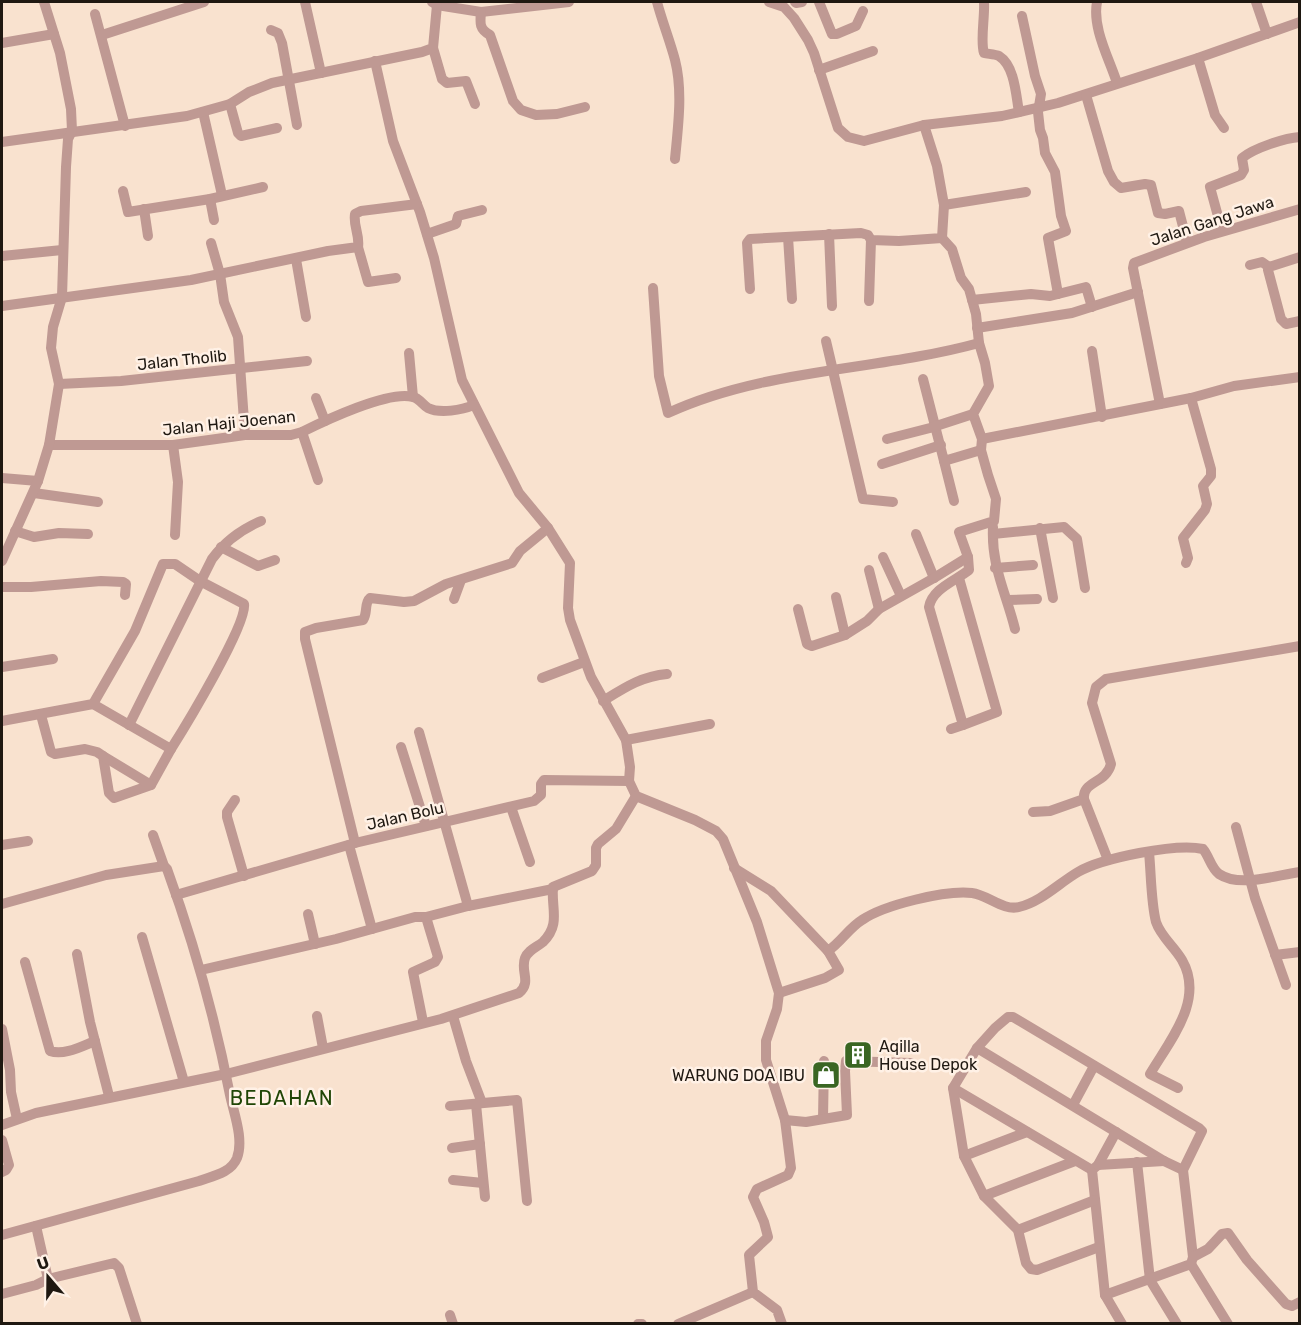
<svg xmlns="http://www.w3.org/2000/svg" width="1301" height="1325" font-family="Rubik,sans-serif">
<style>
.lines{fill:none;stroke-linecap:round;stroke-linejoin:round}
.minor{stroke:#bf9993;stroke-width:10}
.labels{text-anchor:middle;dominant-baseline:central;stroke-width:5;stroke-linejoin:round;paint-order:stroke}
.street-label{font-size:16px;fill:#1f1811;stroke:#fff1e6}
.poi-label{font-size:16px;fill:#1f1811;stroke:#fff1e6;text-anchor:start}
.quarter-label{font-size:20px;letter-spacing:1.5px;fill:#204606;stroke:#fff1e6}
</style>
<rect width="100%" height="100%" fill="#f9e2cf"/>
<g class="lines">
<g class="minor">
<polyline points="305,2 321,73"/>
<polyline points="432,2 437,5 481,12 569,2"/>
<path d="M657,2C662,21 670,41 675,60C683,91 678,127 675,159"/>
<polyline points="769,2 784,7 794,18 808,40 814,53 838,128 848,137 864,141 924,125 1002,116 1058,103 1198,58 1300,22"/>
<polyline points="795,2 796,3 802,2"/>
<polyline points="819,2 832,34 837,34 856,26 863,11"/>
<path d="M984,2C985,17 980,41 984,53C988,54 995,54 999,56C1015,66 1016,96 1019,112"/>
<path d="M1097,2C1092,28 1109,58 1117,83"/>
<polyline points="1256,2 1267,34"/>
<path d="M481,12C480,23 479,29 490,35L513,101L521,110L536,115L557,114L585,107"/>
<polyline points="95,14 125,126"/>
<polyline points="1022,16 1035,76 1041,94 1038,112 1040,130 1043,138 1045,153 1055,172 1061,216 1066,231 1048,238 1058,294"/>
<polyline points="271,30 278,33 282,43 297,125"/>
<polyline points="102,35 204,2"/>
<polyline points="2,43 54,34"/>
<polyline points="433,48 442,79 447,83 466,81 475,104"/>
<polyline points="1198,58 1215,115 1224,128"/>
<polyline points="375,61 393,141 420,212 434,258 462,380 519,493 548,528 570,563 568,608 570,620 591,677 626,740 630,767 629,781 636,796 695,820 716,831 723,839 757,922 779,993 777,1009 766,1041 766,1060 785,1120 791,1168 788,1175 757,1189 753,1197 764,1222 768,1237 749,1255 753,1292 777,1310 782,1324"/>
<polyline points="819,70 873,51"/>
<polyline points="1086,95 1108,171 1114,182 1121,188 1145,184 1151,185 1158,213 1165,214 1179,211 1187,242"/>
<polyline points="230,104 238,133 241,136 277,128"/>
<polyline points="203,112 222,195"/>
<polyline points="2,142 187,116 230,104 249,92 272,83 422,52 433,48 437,5"/>
<polyline points="123,191 128,212 210,199 263,187"/>
<polyline points="210,199 214,220"/>
<polyline points="944,205 1026,192"/>
<polyline points="144,209 148,236"/>
<path d="M1222,231L1210,187L1241,175L1244,170L1242,158C1254,148 1285,138 1300,137"/>
<polyline points="427,234 456,224 458,216 482,210"/>
<polyline points="829,234 832,306"/>
<polyline points="788,237 792,299"/>
<path d="M942,238L952,249L961,278L969,289L976,314L979,343L985,363L989,386L973,414L982,439L981,450L988,475L996,499L994,521L959,532L968,557L969,570C955,581 932,589 929,607L963,725L951,729"/>
<polyline points="211,243 220,274 224,302 238,337 245,435"/>
<polyline points="358,247 368,282 396,278"/>
<polyline points="2,256 62,250"/>
<polyline points="1300,257 1269,267 1268,270 1281,319 1286,324 1300,321"/>
<polyline points="296,259 306,317"/>
<polyline points="1250,265 1262,262 1269,267"/>
<path d="M653,288L659,376L668,413C766,368 877,371 979,343"/>
<polyline points="750,289 747,243 750,239 861,233 868,235 871,240 899,241 942,238 944,205 937,166 924,125"/>
<polyline points="972,300 1031,294 1050,296 1086,287 1092,307"/>
<polyline points="869,301 871,240"/>
<path d="M2,306L191,280L328,251L358,247C360,235 353,226 355,214L361,211L417,204"/>
<polyline points="977,328 1072,313 1138,292"/>
<polyline points="826,341 863,499 893,502"/>
<polyline points="1092,351 1102,417"/>
<polyline points="409,353 413,397"/>
<polyline points="923,379 944,461 981,450"/>
<polyline points="59,384 121,381 307,361"/>
<polyline points="316,398 325,421"/>
<polyline points="1160,404 1133,268 1134,263 1204,237 1300,209"/>
<polyline points="302,432 318,480"/>
<polyline points="887,439 930,428 973,414"/>
<polyline points="982,439 1191,398 1234,386 1300,377"/>
<path d="M49,445H173L245,435H291L302,432C324,421 389,390 413,397C419,398 423,405 428,408C440,414 462,410 474,405"/>
<polyline points="173,445 178,482 175,535"/>
<polyline points="944,461 954,501"/>
<polyline points="882,464 941,445"/>
<polyline points="2,478 38,481"/>
<polyline points="34,493 98,502"/>
<path d="M993,527C991,566 1006,593 1015,629"/>
<polyline points="1040,528 1053,598"/>
<polyline points="15,531 34,537 59,533 88,534"/>
<polyline points="916,534 934,578"/>
<polyline points="993,534 1064,527 1077,539 1085,588"/>
<polyline points="221,547 258,566 275,560"/>
<polyline points="883,557 901,596"/>
<polyline points="2,561 38,481 49,445 59,384 51,348 53,327 62,297 66,167 68,139 72,131 71,109 60,53 44,2"/>
<polyline points="1186,563 1188,558 1183,538 1205,510 1207,504 1203,486 1211,476 1211,469 1191,398"/>
<polyline points="995,568 1033,565"/>
<polyline points="869,570 879,609"/>
<polyline points="959,578 997,712 963,725"/>
<polyline points="2,587 31,587 101,581 123,582 126,584 125,595"/>
<polyline points="836,597 845,635"/>
<polyline points="454,599 461,580"/>
<polyline points="1008,600 1037,599"/>
<polyline points="798,609 807,644 812,646 845,635 867,621 879,609 934,578 968,557"/>
<polyline points="2,667 53,659"/>
<polyline points="542,678 584,662"/>
<path d="M603,701C624,688 642,676 667,674"/>
<polyline points="41,715 51,752 55,754 85,749 97,752 103,756 109,793 114,798 151,785 171,749"/>
<path d="M2,721L93,704L171,749C185,727 248,623 244,604L200,581L175,564H163L135,631L93,704"/>
<path d="M129,725L212,559C225,541 240,530 261,521"/>
<polyline points="419,732 468,906"/>
<polyline points="626,740 710,724"/>
<polyline points="401,747 426,826"/>
<polyline points="103,756 151,785"/>
<polyline points="1084,799 1108,860"/>
<polyline points="235,800 227,812 227,817 244,876"/>
<polyline points="511,807 530,862"/>
<path d="M1033,812L1050,811L1084,799C1082,781 1106,784 1111,764L1092,703L1096,687L1106,679L1300,646"/>
<polyline points="1236,827 1255,898 1286,985"/>
<path d="M355,843L305,639V632L316,628L363,620C368,613 364,603 370,598L404,602L414,601L446,584L512,563L520,551L548,528"/>
<polyline points="2,845 28,841"/>
<polyline points="349,845 372,929"/>
<path d="M1149,852C1151,872 1151,903 1156,922C1161,937 1174,946 1182,960C1205,1000 1170,1040 1150,1074L1178,1088"/>
<path d="M734,868L771,891L828,951C841,942 849,928 862,920C884,905 945,890 972,893C988,895 1003,911 1019,907C1041,902 1059,883 1078,872C1102,858 1176,843 1203,849C1209,856 1211,868 1219,874C1240,888 1276,875 1300,872"/>
<polyline points="176,895 355,843 534,801 541,795 541,784 544,780 629,781"/>
<polyline points="2,904 106,875 164,866"/>
<polyline points="308,914 315,944"/>
<polyline points="142,937 184,1082"/>
<polyline points="77,954 90,1022 109,1096"/>
<polyline points="1275,955 1300,952"/>
<path d="M25,962L50,1051C64,1056 82,1046 95,1041"/>
<polyline points="201,970 336,939 415,917 426,917 468,906 553,889"/>
<polyline points="779,993 825,978 839,970 828,951"/>
<polyline points="317,1016 323,1048"/>
<polyline points="453,1016 466,1061 482,1103"/>
<polyline points="423,1022 413,972 435,962 438,957 426,917"/>
<polyline points="2,1029 10,1070 11,1092 17,1119"/>
<polyline points="977,1048 1164,1161 1183,1170"/>
<polyline points="953,1088 1092,1170"/>
<polyline points="476,1104 485,1197"/>
<polyline points="1073,1105 1094,1066"/>
<polyline points="450,1106 517,1100 527,1201"/>
<polyline points="823,1119 824,1061"/>
<polyline points="785,1120 806,1122 847,1115 845,1071 846,1061 911,1063"/>
<path d="M2,1125L36,1113L226,1074L441,1019L519,993C532,982 520,971 525,958C528,950 537,947 543,942C561,924 551,909 553,887L592,871L596,865V848L598,844L616,829L636,796"/>
<polyline points="1116,1132 1098,1165 1092,1170 1105,1295 1122,1324"/>
<polyline points="2,1140 9,1165 6,1170 2,1172"/>
<polyline points="452,1148 480,1144"/>
<polyline points="964,1156 1027,1132"/>
<polyline points="1137,1162 1150,1280 1177,1324"/>
<polyline points="1098,1165 1164,1161"/>
<polyline points="453,1180 483,1183"/>
<polyline points="984,1196 1075,1161"/>
<polyline points="36,1226 48,1279"/>
<polyline points="1018,1230 1095,1200"/>
<path d="M2,1235L199,1181C213,1176 231,1173 237,1158C244,1139 234,1114 230,1095C215,1018 194,943 167,869L164,866L153,835"/>
<polyline points="1099,1247 1037,1270 1031,1269 1026,1263 1018,1230 984,1196 964,1156 953,1088 977,1048 995,1028 1008,1017 1013,1017 1199,1128 1202,1131 1183,1170 1193,1257 1191,1264 1105,1295"/>
<polyline points="1193,1257 1208,1249 1222,1234 1228,1233 1247,1260 1286,1304 1292,1306 1300,1302"/>
<polyline points="1191,1264 1228,1324"/>
<polyline points="2,1294 36,1285 48,1279 114,1263 119,1268 137,1324"/>
<polyline points="450,1315 453,1324"/>
<polyline points="638,1324 642,1324"/>
<polyline points="678,1324 753,1292"/>
</g>
</g>
<defs>
<g id="building-square" transform="scale(1.5)"><rect x="-9" y="-9" width="18" height="18" rx="4" fill="#3a6623" stroke="#fff1e6"/><path d="M-4-6H4V6H1V3H-1V6H-4ZM-2.5-4.3h1.7v1.8h-1.7ZM.8-4.3h1.7v1.8H.8ZM-2.5-1h1.7V.8h-1.7ZM.8-1h1.7V.8H.8Z" fill="#fff"/></g>
<g id="shop-square" transform="scale(1.5)"><rect x="-9" y="-9" width="18" height="18" rx="4" fill="#3a6623" stroke="#fff1e6"/><path d="M-5-2.5h2.3a2.7 3.5 0 0 1 5.4 0H5L5.5 6h-11ZM-1.5-2.5h3a1.5 2.3 0 0 0-3 0Z" fill="#fff"/></g>
</defs>
<g fill-rule="evenodd">
<use href="#building-square" x="858" y="1055"/>
<use href="#shop-square" x="826" y="1075"/>
</g>
<g class="labels">
<g class="street-label">
<text transform="translate(1212 221) rotate(-18)">Jalan Gang Jawa</text>
<text transform="translate(182 360) rotate(-6)">Jalan Tholib</text>
<text transform="translate(229 423) rotate(-6)">Jalan Haji Joenan</text>
<text transform="translate(405 816) rotate(-13)">Jalan Bolu</text>
</g>
<g class="poi-label">
<text x="879" y="1046">Aqilla<tspan x="879" dy="18">House Depok</tspan></text>
<text x="805" y="1075" text-anchor="end">WARUNG DOA IBU</text>
</g>
<g class="quarter-label">
<text x="282" y="1098">BEDAHAN</text>
</g>
</g>
<rect width="1301" height="1325" fill="none" stroke="#1f1811" stroke-width="6"/>
<g transform="translate(48 1277) rotate(340)" stroke="#fff1e6" stroke-width="4.5" paint-order="stroke">
<path d="M0-4.5L10 22L0 15L-10 22Z" fill="#1f1811"/>
<text y="-9" font-size="16" font-weight="bold" text-anchor="middle" fill="#1f1811">U</text>
</g>
</svg>
